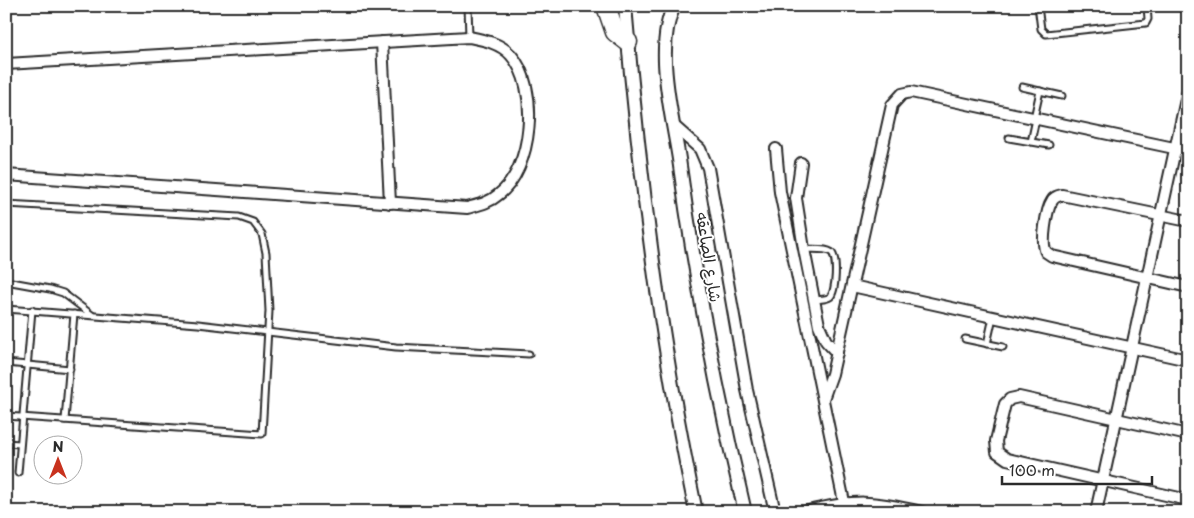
<svg xmlns="http://www.w3.org/2000/svg" width="1194" height="518" font-family="'Playpen Sans','Playpen Sans Arabic',sans-serif">
<style>
.lines{fill:none;stroke-linecap:round;stroke-linejoin:round}
.service-casing{stroke:#2b2b2b;stroke-width:9}
.minor-casing{stroke:#2b2b2b;stroke-width:14}
.tertiary-casing{stroke:#2b2b2b;stroke-width:16}
.trunk-casing{stroke:#2b2b2b;stroke-width:21}
.service{stroke:#fff;stroke-width:5}
.minor{stroke:#fff;stroke-width:10}
.tertiary{stroke:#fff;stroke-width:12}
.trunk{stroke:#fff;stroke-width:18}
.labels{text-anchor:middle;dominant-baseline:central;stroke-width:4;stroke-linejoin:round;paint-order:stroke}
.street-label{font-size:16px;fill:#2b2b2b;stroke:#fff}
</style>
<rect width="100%" height="100%" fill="#fff"/>
<filter id="ink" filterUnits="userSpaceOnUse"><feTurbulence type="fractalNoise" baseFrequency=".02" numOctaves="2"/><feDisplacementMap in="SourceGraphic" scale="10" xChannelSelector="R" yChannelSelector="G"/><feConvolveMatrix kernelMatrix="1 2 1 2 8 2 1 2 1" color-interpolation-filters="sRGB"/></filter>
<g filter="url(#ink)">
<g class="lines">
<g class="service-casing">
<g id="service">
<polyline points="468,6 469,37"/>
<polyline points="1038,6 1041,29 1046,34 1146,23 1148,19 1147,6"/>
<polyline points="1022,87 1062,96"/>
<polyline points="1034,118 1040,91"/>
<polyline points="1009,138 1049,145"/>
<polyline points="1031,142 1036,119"/>
<polyline points="6,204 239,217 253,222 262,234 266,253 269,311 262,434 6,416"/>
<path d="M804,249C812,250 825,248 831,252C838,257 836,292 830,297C826,300 819,299 814,300"/>
<polyline points="6,281 50,289 63,293 92,315"/>
<polyline points="6,309 198,324 396,347 529,354"/>
<polyline points="965,339 1003,347"/>
<polyline points="987,344 993,317"/>
<polyline points="6,363 70,369"/>
<polyline points="65,420 74,314"/>
<polyline points="6,443 20,444"/>
<polyline points="18,473 32,310"/>
</g>
</g>
<g class="minor-casing">
<g id="minor">
<polyline points="382,42 390,203"/>
<path d="M6,64L469,37C484,40 500,43 511,55C540,87 533,170 498,195C489,203 478,205 467,208L6,175"/>
<polyline points="674,126 700,149 708,168 747,390 775,512"/>
<polyline points="776,149 780,192 844,502"/>
<polyline points="801,163 796,198 804,249 819,325 826,341 837,353"/>
<path d="M1188,221L1062,195C1057,196 1054,197 1052,201C1046,210 1041,244 1046,252L1052,256L1188,287"/>
<polyline points="852,286 1188,360"/>
<polyline points="823,399 832,374 892,105 902,94 911,92 1188,151"/>
<polyline points="1188,435 1019,397 1010,399 1005,404 996,441 997,452 1007,459 1188,500"/>
<path d="M805,512C856,499 871,500 922,512"/>
<polyline points="1096,512 1188,90"/>
</g>
</g>
<g class="tertiary-casing">
<g id="tertiary">
<path d="M625,6C639,176 661,345 696,512"/>
<path d="M674,6C654,47 672,114 679,159C695,278 717,395 745,512"/>
</g>
</g>
<g class="trunk-casing">
<polyline id="trunk" points="606,6 615,32 628,42"/>
</g>
<use href="#service" class="service"/>
<use href="#minor" class="minor"/>
<use href="#tertiary" class="tertiary"/>
<use href="#trunk" class="trunk"/>
</g>
</g>
<g class="labels">
<g class="street-label">
<text transform="translate(710 257) rotate(81)">شارع الصاعقه</text>
</g>
</g>
<rect width="1194" height="518" fill="none" stroke="#fff" stroke-width="25"/>
<rect x="12" y="12" width="1169" height="493" fill="none" stroke="#2b2b2b" stroke-width="2" filter="url(#ink)"/>
<g transform="translate(58 460)"><circle r="24" fill="#ffffff" stroke="#aaaaaa"/>
<path d="M0-4L9 19L0 12L-9 19Z" fill="#c8321e"/>
<text y="-8" font-size="14" font-weight="bold" text-anchor="middle" fill="#2b2b2b">N</text>
</g>
<path d="M1002 476v8h150v-8" fill="none" stroke="#2b2b2b" stroke-width="2.5"/>
<text x="1009" y="476" font-size="15" fill="#2b2b2b" stroke="#ffffff" stroke-width="4" paint-order="stroke">100 m</text>
</svg>
